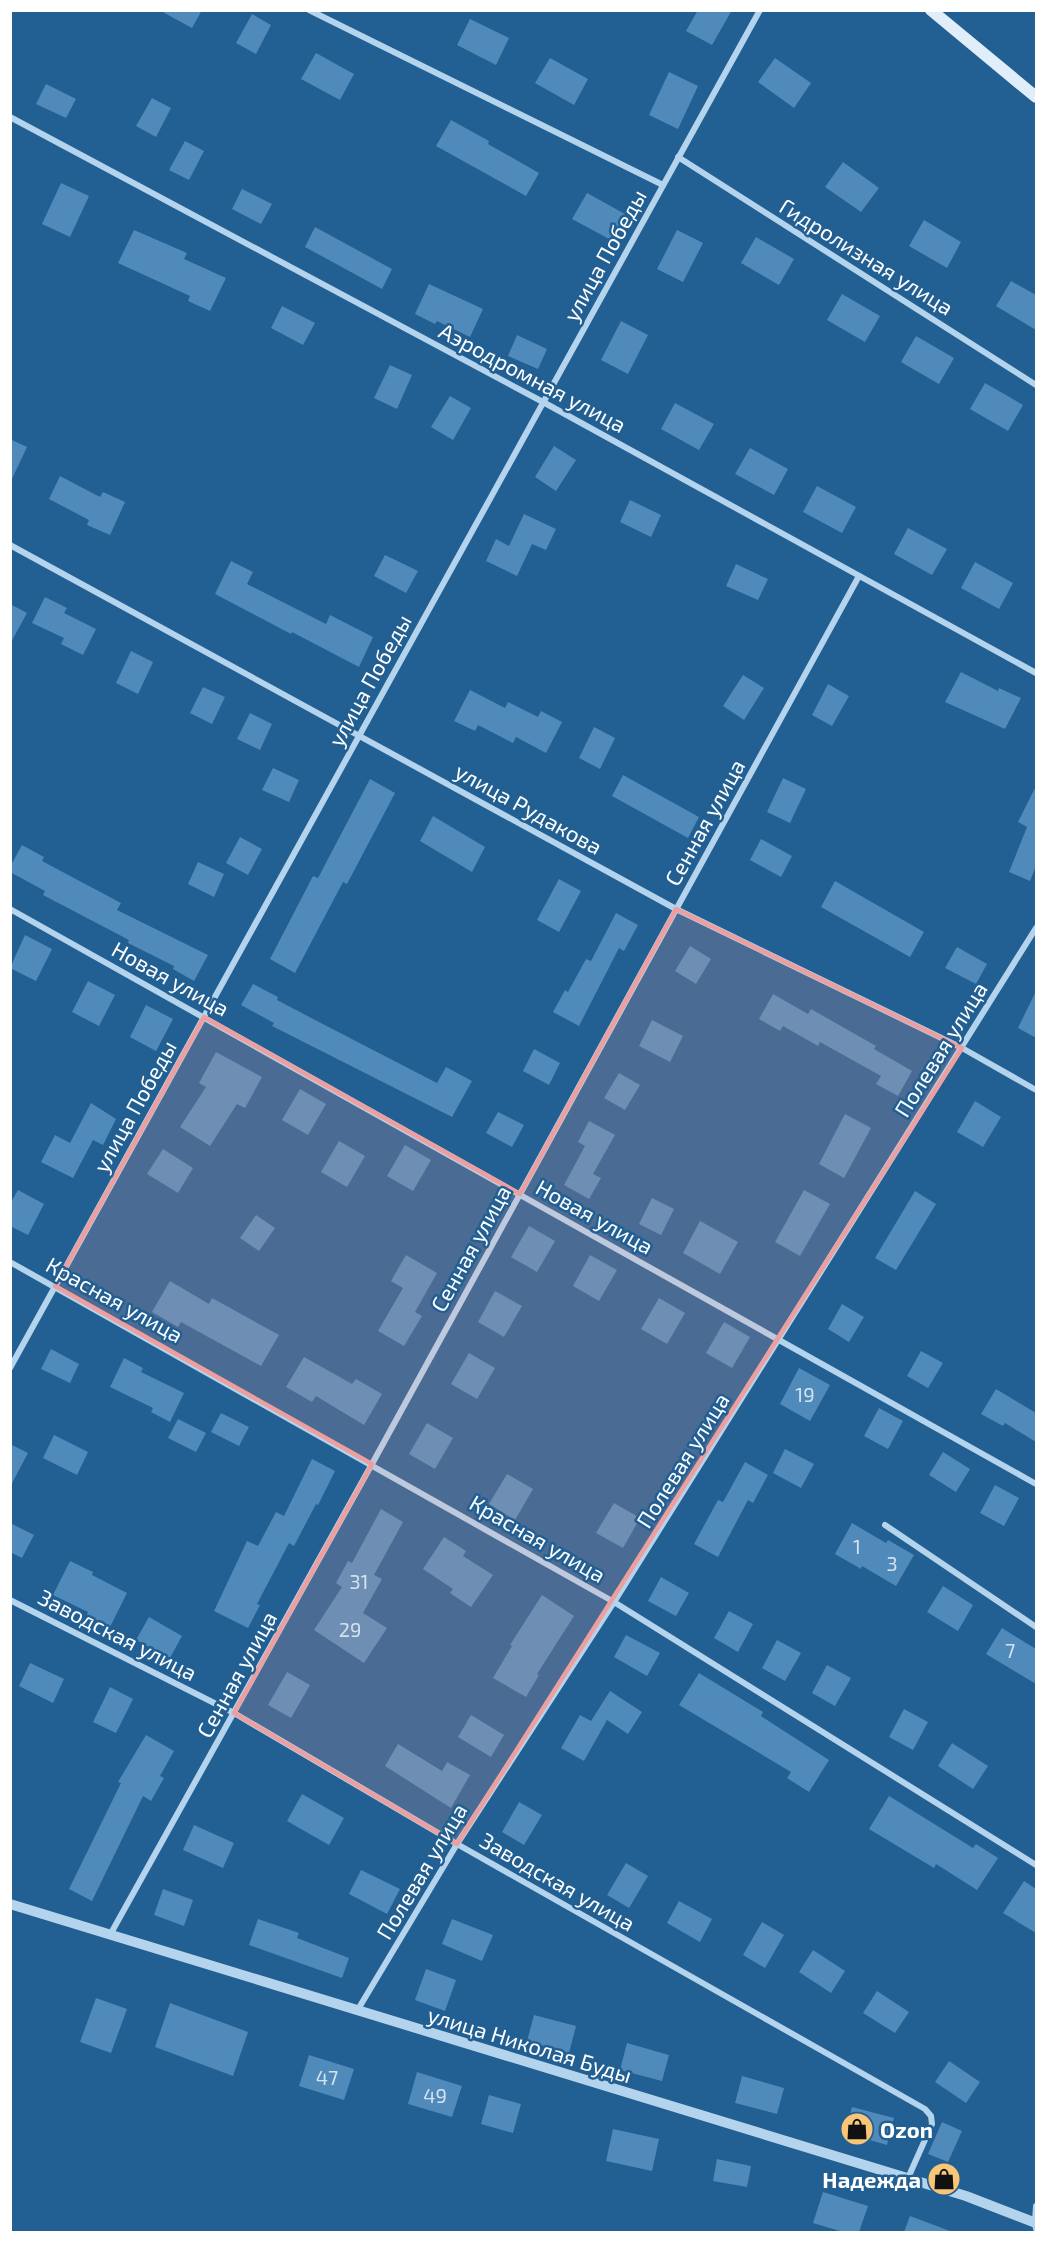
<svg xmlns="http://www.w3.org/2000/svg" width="1047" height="2243" font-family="'Exo 2',sans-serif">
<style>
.building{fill:#4f8aba}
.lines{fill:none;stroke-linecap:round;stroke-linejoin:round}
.minor{stroke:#b4d4ed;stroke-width:6}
.tertiary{stroke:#b4d4ed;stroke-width:10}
.secondary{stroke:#e0eefa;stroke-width:12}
.marked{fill:#ed9e9e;fill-opacity:0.2;stroke:#ed9e9e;stroke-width:4.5;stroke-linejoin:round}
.labels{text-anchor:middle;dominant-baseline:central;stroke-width:5;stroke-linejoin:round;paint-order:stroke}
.number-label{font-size:20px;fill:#d3e2ee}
.street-label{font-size:22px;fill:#fff;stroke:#225f92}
.poi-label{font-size:22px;font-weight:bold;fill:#fff;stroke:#225f92;text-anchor:start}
</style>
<rect width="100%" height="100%" fill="#225f92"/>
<g class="building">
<polygon points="159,10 202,10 192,28"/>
<polygon points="698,10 732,10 712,45 686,31"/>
<polygon points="252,14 271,25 256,54 236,43"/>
<polygon points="470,19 509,38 496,65 457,45"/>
<polygon points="316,53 354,74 340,100 301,79"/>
<polygon points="550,58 588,79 574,105 535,83"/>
<polygon points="775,58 811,83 794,108 758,82"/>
<polygon points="669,72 698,86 678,129 649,115"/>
<polygon points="46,84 76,99 66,118 36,104"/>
<polygon points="152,98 171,108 156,137 136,126"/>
<polygon points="451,120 489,141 488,144 539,173 526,196 436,146"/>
<polygon points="185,141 204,151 189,180 169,170"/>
<polygon points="843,162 879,188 861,212 825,187"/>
<polygon points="61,183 89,196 70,237 42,224"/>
<polygon points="242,189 272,204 261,224 232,209"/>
<polygon points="587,193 625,214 611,240 572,219"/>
<polygon points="924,220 961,242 947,268 909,246"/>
<polygon points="315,227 392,269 382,289 305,247"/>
<polygon points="134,230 187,253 184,259 226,278 210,311 188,301 190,296 118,263"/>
<polygon points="677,230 703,243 683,282 657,269"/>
<polygon points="756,237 794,259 779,285 741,263"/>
<polygon points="1011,281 1036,295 1036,330 996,306"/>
<polygon points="429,284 483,309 470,337 437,321 435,324 415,314"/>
<polygon points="842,294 880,316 865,342 827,320"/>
<polygon points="282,306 315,323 303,345 271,328"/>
<polygon points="621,321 648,335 628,374 601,360"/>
<polygon points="517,335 547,349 538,369 508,356"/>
<polygon points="916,336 954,358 939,384 901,362"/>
<polygon points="390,365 412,375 397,409 374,398"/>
<polygon points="985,383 1023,405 1008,431 970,409"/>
<polygon points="450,396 471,408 453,440 431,427"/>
<polygon points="675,403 714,424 699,450 661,429"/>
<polygon points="10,439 27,447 10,483"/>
<polygon points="554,446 576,460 556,491 535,477"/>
<polygon points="750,448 788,469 774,495 735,474"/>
<polygon points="60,476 100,497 103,492 125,502 110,535 87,525 89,520 49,499"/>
<polygon points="817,486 856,507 842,533 803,512"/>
<polygon points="630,500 661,515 651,537 620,522"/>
<polygon points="524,514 556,529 546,550 532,544 517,576 486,561 496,539 509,546"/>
<polygon points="908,528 947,549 932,575 894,554"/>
<polygon points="385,555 418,571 406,593 374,576"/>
<polygon points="231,561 253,572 247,584 326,624 330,615 373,637 359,667 292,632 291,634 215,594"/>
<polygon points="975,562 1013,583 999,609 961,588"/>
<polygon points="736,564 768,579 758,600 726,586"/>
<polygon points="45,597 67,608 64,613 96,629 83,655 61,644 64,638 32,623"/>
<polygon points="10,604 27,613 10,644"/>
<polygon points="131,651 153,662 138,694 116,683"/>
<polygon points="961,672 998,691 999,688 1021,698 1005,729 945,702"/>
<polygon points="743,675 764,688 744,720 723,706"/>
<polygon points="828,684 849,696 832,726 812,715"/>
<polygon points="203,687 225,697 212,724 190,713"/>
<polygon points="470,690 505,708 508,702 538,717 541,711 562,722 546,753 516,737 513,743 478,725 475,731 454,721"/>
<polygon points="250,713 272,724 260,750 237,739"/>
<polygon points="594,727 615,738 600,769 579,758"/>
<polygon points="273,768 299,780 289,802 262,790"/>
<polygon points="623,775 699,817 688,838 612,796"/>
<polygon points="783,778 806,789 790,823 767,812"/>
<polygon points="370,779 395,793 347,884 343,882 295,973 270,959 313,876 318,878"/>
<polygon points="1036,786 1036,866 1030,881 1009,872 1027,827 1018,822"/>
<polygon points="433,816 485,847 472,872 420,841"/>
<polygon points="240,837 262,849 248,875 226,863"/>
<polygon points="761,839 792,856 781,877 750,860"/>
<polygon points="22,845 44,857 42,861 121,903 117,910 208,955 194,981 173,969 174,966 128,943 129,940 43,895 45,891 10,872 10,867"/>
<polygon points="198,862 224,874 214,897 188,884"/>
<polygon points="559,879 581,891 559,932 537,920"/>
<polygon points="835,881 924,932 910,957 821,907"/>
<polygon points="616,913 638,925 624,951 619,948 579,1026 553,1012 565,990 568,992 586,959 591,961"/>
<polygon points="25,935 52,949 36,981 10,968"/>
<polygon points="690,946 711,959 696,984 675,971"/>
<polygon points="957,947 987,964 976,984 945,968"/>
<polygon points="88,981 115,995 99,1026 72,1012"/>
<polygon points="253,984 278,997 277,1000 317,1021 437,1083 446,1067 472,1081 452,1117 272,1026 274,1023 241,1005"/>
<polygon points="1036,991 1036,1038 1018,1028"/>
<polygon points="773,994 808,1014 811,1009 876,1046 874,1049 912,1071 898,1096 876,1084 881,1076 820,1042 818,1046 783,1026 780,1031 759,1019"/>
<polygon points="146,1005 173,1019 156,1051 130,1037"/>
<polygon points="652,1020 683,1036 670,1062 639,1046"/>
<polygon points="534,1049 560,1063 549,1085 523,1071"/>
<polygon points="216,1052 262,1077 245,1108 237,1104 210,1146 180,1127 206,1087 199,1083"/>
<polygon points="619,1073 640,1085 625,1110 604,1098"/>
<polygon points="300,1089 326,1104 308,1135 282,1120"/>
<polygon points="975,1101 1001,1117 983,1147 957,1132"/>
<polygon points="91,1103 116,1119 103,1145 93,1140 73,1178 41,1162 55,1135 70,1143"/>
<polygon points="498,1112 524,1125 512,1147 486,1133"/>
<polygon points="845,1114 871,1128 844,1178 819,1164"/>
<polygon points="589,1121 615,1135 593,1174 601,1178 589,1199 564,1185 585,1146 578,1142"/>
<polygon points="339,1141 365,1156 347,1187 321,1172"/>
<polygon points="405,1145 431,1160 413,1191 387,1176"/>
<polygon points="163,1149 193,1168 178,1193 147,1174"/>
<polygon points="18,1190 44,1204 28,1235 10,1226 10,1204"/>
<polygon points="804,1190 830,1204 800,1256 775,1242"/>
<polygon points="915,1191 936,1204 896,1270 875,1258"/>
<polygon points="652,1198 674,1209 661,1235 639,1224"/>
<polygon points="256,1215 275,1228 259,1251 240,1238"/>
<polygon points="700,1221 738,1242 720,1274 683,1253"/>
<polygon points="529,1226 555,1241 537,1272 511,1257"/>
<polygon points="406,1255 437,1273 415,1312 422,1316 404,1346 378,1331 403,1288 391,1281"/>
<polygon points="590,1255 617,1270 599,1301 573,1286"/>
<polygon points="170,1281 209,1304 212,1298 279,1335 261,1366 181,1322 178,1327 152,1312"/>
<polygon points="495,1291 522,1306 504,1337 478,1322"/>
<polygon points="659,1298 685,1313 667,1344 641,1329"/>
<polygon points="842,1304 864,1317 849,1342 828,1329"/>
<polygon points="724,1322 750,1337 732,1368 706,1353"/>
<polygon points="51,1349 79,1364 70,1383 41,1369"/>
<polygon points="921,1351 943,1363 928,1388 907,1376"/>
<polygon points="469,1353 495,1368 477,1399 451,1384"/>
<polygon points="304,1357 352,1384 356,1379 382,1394 364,1425 316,1396 312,1402 286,1387"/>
<polygon points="124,1358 143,1368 141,1372 184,1393 170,1422 151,1412 153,1408 110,1387"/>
<polygon points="799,1368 830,1385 810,1421 780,1404"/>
<polygon points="996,1389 1036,1413 1036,1442 1005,1423 1003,1426 981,1414"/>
<polygon points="879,1408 903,1421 888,1449 864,1436"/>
<polygon points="221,1413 249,1427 239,1446 211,1432"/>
<polygon points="178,1419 206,1433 196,1452 168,1438"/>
<polygon points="427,1423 453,1438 435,1469 409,1454"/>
<polygon points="54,1435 88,1452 77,1475 43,1458"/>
<polygon points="10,1444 28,1453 10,1487"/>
<polygon points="785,1449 814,1464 801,1488 773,1473"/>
<polygon points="943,1452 970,1469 956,1492 929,1475"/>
<polygon points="312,1459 335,1471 318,1505 316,1504 294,1546 289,1543 257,1604 260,1605 248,1628 214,1611 247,1541 258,1546 276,1512 284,1516"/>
<polygon points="745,1462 768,1475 753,1503 748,1500 718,1557 694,1544 718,1500 723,1502"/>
<polygon points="507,1474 533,1489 515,1520 489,1504"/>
<polygon points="995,1485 1019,1498 1004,1526 980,1513"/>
<polygon points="614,1503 640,1518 623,1548 596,1533"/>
<polygon points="381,1509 403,1522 374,1575 382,1579 363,1613 387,1628 364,1663 314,1630 342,1587 336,1583 348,1561 352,1563"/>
<polygon points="10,1523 34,1535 22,1558 10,1552"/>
<polygon points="852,1523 886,1543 888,1540 914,1555 896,1586 862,1566 861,1569 835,1554"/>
<polygon points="444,1537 466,1551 463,1556 493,1575 471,1607 450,1593 453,1589 423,1569"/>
<polygon points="70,1561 93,1572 92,1575 127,1593 110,1627 87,1615 88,1612 53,1595"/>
<polygon points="661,1577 689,1593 676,1616 648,1601"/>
<polygon points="943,1586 973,1605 958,1631 927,1612"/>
<polygon points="542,1595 574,1616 537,1674 539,1675 526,1697 493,1678 512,1646 510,1645"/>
<polygon points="729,1611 753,1624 738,1652 714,1638"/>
<polygon points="149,1617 182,1636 170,1658 136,1640"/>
<polygon points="1002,1628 1036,1649 1036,1684 986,1654"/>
<polygon points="626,1635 660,1653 647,1676 614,1657"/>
<polygon points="777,1640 801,1653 785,1681 762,1668"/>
<polygon points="30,1663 64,1679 53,1703 19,1686"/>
<polygon points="827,1665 851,1678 835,1706 812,1693"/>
<polygon points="287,1672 310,1685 291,1718 268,1705"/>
<polygon points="699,1673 763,1712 761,1716 829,1760 809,1792 787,1778 791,1772 679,1705"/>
<polygon points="110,1687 133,1699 116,1733 93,1722"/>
<polygon points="610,1691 642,1712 628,1734 607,1720 584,1761 561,1748 580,1715 591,1721"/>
<polygon points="904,1709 928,1722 913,1750 889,1737"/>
<polygon points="471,1715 504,1735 491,1757 458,1737"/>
<polygon points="146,1735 174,1751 160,1776 164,1778 151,1801 143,1796 92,1901 69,1889 121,1783 118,1782"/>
<polygon points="952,1743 988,1766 973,1789 938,1766"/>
<polygon points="398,1744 442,1771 447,1762 470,1775 451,1808 385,1766"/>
<polygon points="302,1794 344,1818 329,1845 287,1821"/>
<polygon points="889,1796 973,1848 976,1844 998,1858 977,1890 936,1864 934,1868 869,1829"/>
<polygon points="519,1802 542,1815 524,1845 502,1832"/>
<polygon points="194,1825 234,1843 223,1868 183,1850"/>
<polygon points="626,1863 648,1876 629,1908 607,1895"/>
<polygon points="361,1870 400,1889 387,1914 349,1894"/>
<polygon points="1024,1881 1036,1889 1036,1933 1003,1913"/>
<polygon points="163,1889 193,1900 184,1926 154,1915"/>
<polygon points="679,1901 712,1919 700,1942 667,1923"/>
<polygon points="258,1919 299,1933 297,1938 349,1958 342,1978 249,1945"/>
<polygon points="452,1919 493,1935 482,1961 442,1944"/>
<polygon points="762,1922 784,1935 765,1968 743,1955"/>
<polygon points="813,1950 845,1971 831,1993 799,1972"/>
<polygon points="426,1969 456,1980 445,2011 415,2000"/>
<polygon points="877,1991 909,2012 895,2033 863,2013"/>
<polygon points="96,1998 127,2009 111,2053 80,2042"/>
<polygon points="170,2003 248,2032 233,2076 155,2047"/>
<polygon points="534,2015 576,2026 569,2053 527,2041"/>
<polygon points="627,2043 669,2055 662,2081 620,2070"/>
<polygon points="309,2055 354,2069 344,2100 299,2086"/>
<polygon points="949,2061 980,2082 966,2103 935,2082"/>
<polygon points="417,2072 462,2086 452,2117 408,2104"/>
<polygon points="742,2076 784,2088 777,2114 735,2103"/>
<polygon points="489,2095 521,2104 513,2133 481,2124"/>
<polygon points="852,2107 894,2118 887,2145 845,2133"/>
<polygon points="942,2122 962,2131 948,2162 928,2154"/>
<polygon points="613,2129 659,2139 652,2171 606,2161"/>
<polygon points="717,2159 751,2166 747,2187 713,2181"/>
<polygon points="823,2192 868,2206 859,2232 843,2232 813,2223"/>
<polygon points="910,2216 950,2231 950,2232 904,2232"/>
</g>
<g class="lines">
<g class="minor">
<polyline points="309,10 663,185"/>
<polyline points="10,117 543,402 1036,673"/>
<polyline points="678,157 1036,385"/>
<polyline points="10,545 676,909 962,1048 1036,1090"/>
<polyline points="10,909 1036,1484"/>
<polyline points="10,1262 614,1602 1036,1865"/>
<polyline points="10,1368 760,10"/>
<polyline points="885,1525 1036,1627"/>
<polyline points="10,1600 234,1713 457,1844 925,2109 931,2116 932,2124 908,2178"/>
<polyline points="110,1935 372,1464 859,576"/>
<polyline points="357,2011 457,1844 614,1602 1036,928"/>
<polyline points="1036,2206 1035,2222 1036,2229"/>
</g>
<polyline class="tertiary" points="10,1904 966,2196 1036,2223"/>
<polyline class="secondary" points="931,10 1036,97"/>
</g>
<path class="marked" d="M676,909L962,1048L457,1844L234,1713L372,1464L55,1286L204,1017L520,1194Z"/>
<defs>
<g id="shop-disc" transform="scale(1.725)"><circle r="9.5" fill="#f9c576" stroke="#225f92"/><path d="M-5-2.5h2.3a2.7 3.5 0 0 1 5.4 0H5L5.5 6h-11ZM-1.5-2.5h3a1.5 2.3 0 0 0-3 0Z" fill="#111"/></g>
</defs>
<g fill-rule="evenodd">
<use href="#shop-disc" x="857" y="2129"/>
<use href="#shop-disc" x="944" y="2179"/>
</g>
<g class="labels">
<g class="number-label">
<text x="805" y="1394">19</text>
<text x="857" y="1546">1</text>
<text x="892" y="1563">3</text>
<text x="359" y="1581">31</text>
<text x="350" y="1629">29</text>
<text x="1010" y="1650">7</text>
<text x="327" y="2077">47</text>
<text x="435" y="2095">49</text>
</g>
<g class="street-label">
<text transform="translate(604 255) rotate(-61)">улица Победы</text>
<text transform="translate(867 256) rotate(32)">Гидролизная улица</text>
<text transform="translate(533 377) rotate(28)">Аэродромная улица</text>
<text transform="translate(369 680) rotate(-61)">улица Победы</text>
<text transform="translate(529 808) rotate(29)">улица Рудакова</text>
<text transform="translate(704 822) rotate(-61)">Сенная улица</text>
<text transform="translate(171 978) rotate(29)">Новая улица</text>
<text transform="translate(940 1049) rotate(-58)">Полевая улица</text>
<text transform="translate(134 1106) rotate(-61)">улица Победы</text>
<text transform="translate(595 1216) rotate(29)">Новая улица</text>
<text transform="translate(470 1248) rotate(-61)">Сенная улица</text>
<text transform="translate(115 1299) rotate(29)">Красная улица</text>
<text transform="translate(682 1460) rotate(-58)">Полевая улица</text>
<text transform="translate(538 1538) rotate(30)">Красная улица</text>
<text transform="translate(118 1634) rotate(27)">Заводская улица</text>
<text transform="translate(236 1674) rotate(-61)">Сенная улица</text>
<text transform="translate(421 1871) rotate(-59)">Полевая улица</text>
<text transform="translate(558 1881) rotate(30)">Заводская улица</text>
<text transform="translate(530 2044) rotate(17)">улица Николая Буды</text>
</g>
<g class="poi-label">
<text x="880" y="2129">Ozon</text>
<text x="921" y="2179" text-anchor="end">Надежда</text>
</g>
</g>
<rect width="1047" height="2243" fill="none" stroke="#ffffff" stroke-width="24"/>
</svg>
